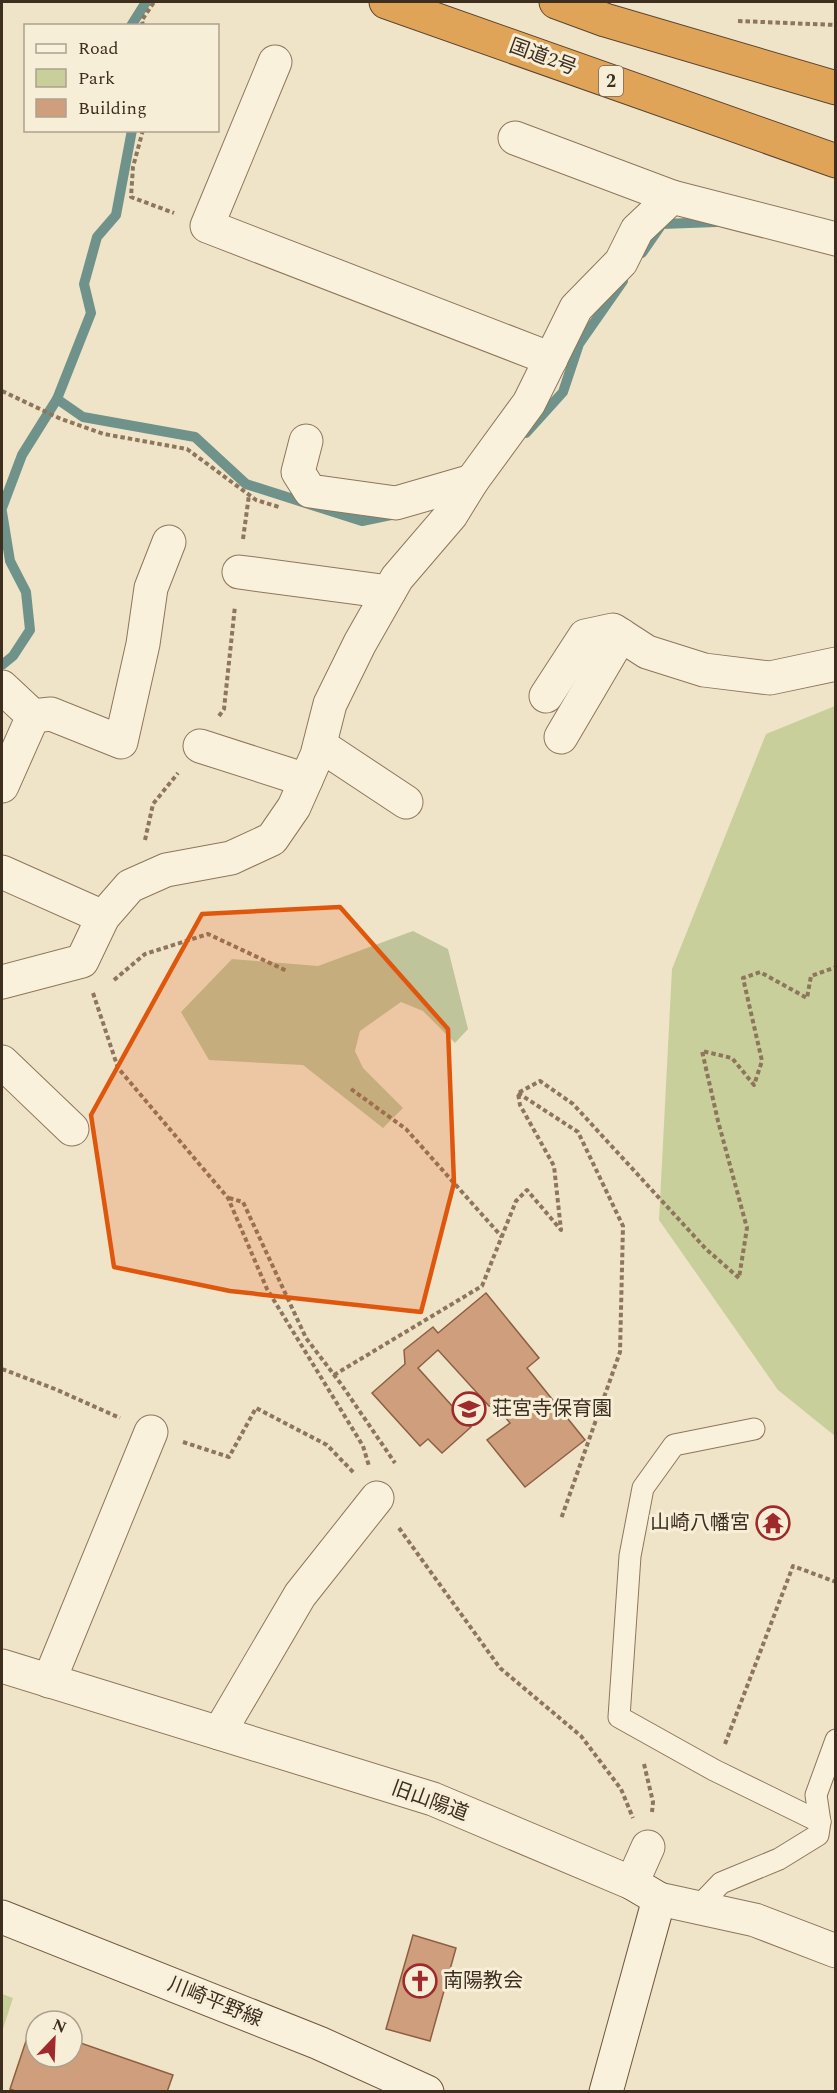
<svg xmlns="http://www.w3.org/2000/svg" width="837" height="2093" font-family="Spectral,'Noto Sans JP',serif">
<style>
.green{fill:#c9cf9b}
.cemetery{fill:#bfc49a}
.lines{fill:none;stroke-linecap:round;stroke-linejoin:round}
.stream{stroke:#6f938a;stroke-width:10}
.building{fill:#cf9f7d;stroke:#8d5f41;stroke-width:1.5}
.lane-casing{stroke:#8d765c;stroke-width:23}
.street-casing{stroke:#8d765c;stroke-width:35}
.secondary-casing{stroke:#6f573f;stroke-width:35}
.highway-casing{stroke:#5b4430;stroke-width:35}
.path{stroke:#8d765c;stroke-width:4;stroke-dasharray:4.5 3;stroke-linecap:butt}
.lane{stroke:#faf1dc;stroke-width:21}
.street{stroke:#faf1dc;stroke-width:33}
.secondary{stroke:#faf1dc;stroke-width:33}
.highway{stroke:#e0a458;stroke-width:33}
.marked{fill:#df570d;fill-opacity:0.2;stroke:#df570d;stroke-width:4.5;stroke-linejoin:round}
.labels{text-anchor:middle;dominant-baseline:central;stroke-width:6;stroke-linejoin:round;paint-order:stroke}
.shield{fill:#f7eed8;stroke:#756857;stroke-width:1.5}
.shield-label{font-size:18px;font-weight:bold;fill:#3d2e20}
.street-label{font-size:20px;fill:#3d2e20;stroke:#f7eed8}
.poi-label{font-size:20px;fill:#3d2e20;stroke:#f7eed8;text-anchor:start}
</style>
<rect width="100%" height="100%" fill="#f0e4c8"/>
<g class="green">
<polygon points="835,706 835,1436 778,1390 659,1220 672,969 766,734"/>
<polygon points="2,1994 13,1998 2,2032"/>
</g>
<polygon class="cemetery" points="413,931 448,949 468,1029 455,1043 423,1011 401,1002 360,1031 355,1051 363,1068 403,1108 383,1128 303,1065 209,1060 181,1012 232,959 318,966"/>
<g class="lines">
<g class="stream">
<polyline points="131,26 146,2"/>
<polyline points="642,253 662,224 716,222"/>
<polyline points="57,399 83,417 195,437 246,484 362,521 391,515"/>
<polyline points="526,433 563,392 579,344 623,281"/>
<polyline points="2,508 22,455 57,399 91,313 84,284 97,237 116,215 132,130"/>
<polyline points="2,512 10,561 26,592 30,630 13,656 2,665"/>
</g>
</g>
<g class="building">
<polygon points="486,1293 539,1358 527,1368 585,1440 525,1487 487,1440 510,1423 496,1406 489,1406 438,1350 418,1368 471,1427 442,1453 428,1439 420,1446 372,1393 405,1364 404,1350 433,1327 438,1333"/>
<polygon points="413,1935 456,1948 430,2041 386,2029"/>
<polygon points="31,2026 36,2028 36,2057 72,2057 72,2040 173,2075 167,2092 18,2092 10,2089"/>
</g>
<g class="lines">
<g class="lane-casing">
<g id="lane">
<polyline points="820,1822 816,1795 836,1740"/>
<polyline points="698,1907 721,1883 779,1859 818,1835 820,1822 714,1770 619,1717 630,1556 643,1488 674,1445 754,1429"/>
</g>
</g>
<g class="street-casing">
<g id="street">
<polyline points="275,62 207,226 551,359"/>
<polyline points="515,138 672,197"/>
<polyline points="306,441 298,472 310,491 396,503 472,481"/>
<polyline points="239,572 389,592"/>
<polyline points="2,687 33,716 2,786"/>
<polyline points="546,696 585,636 613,630 647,652 704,670 770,678 836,664"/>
<polyline points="33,716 51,714 121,742 143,644 151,588 169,542"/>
<polyline points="561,737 621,635"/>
<polyline points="320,745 406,802"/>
<polyline points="200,746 306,780"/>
<polyline points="2,872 103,917"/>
<polyline points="2,982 82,961 103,917 130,886 166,870 231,858 272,839 294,807 317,755 330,704 360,643 397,578 451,515 472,481 529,403 576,308 621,262 637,230 672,197 836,239"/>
<polyline points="2,1062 72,1129"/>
<polyline points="2,1666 433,1799 632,1883 648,1847"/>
<polyline points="49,1681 151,1432"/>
<polyline points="219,1733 300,1595 377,1498"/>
<polyline points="659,1899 755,1920 836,1951"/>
</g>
</g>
<g class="secondary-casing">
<g id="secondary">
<polyline points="2,1917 319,2043 427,2092"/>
<polyline points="606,2092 659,1899 632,1883"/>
</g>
</g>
<g class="highway-casing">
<g id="highway">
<polyline points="386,2 836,161"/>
<polyline points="556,2 605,20 836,88"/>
</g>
</g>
<g class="path">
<polyline points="738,21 836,25"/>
<polyline points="143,26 142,20 154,2"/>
<polyline points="143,130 133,167 131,197 174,213"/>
<polyline points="2,391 61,419 104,434 187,449 256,500 279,507"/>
<polyline points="243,539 249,495"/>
<polyline points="219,716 224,709 235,606"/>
<polyline points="145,840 153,804 178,773"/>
<polyline points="114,980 145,954 208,934 287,971"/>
<polyline points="93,993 118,1068 228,1198 267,1289 363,1446 369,1466"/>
<polyline points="351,1089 406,1129 502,1237"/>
<polyline points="518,1093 578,1132 623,1226 620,1352 561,1519"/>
<polyline points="229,1198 243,1202 306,1338 341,1384 395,1463"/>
<polyline points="2,1369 55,1389 120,1418"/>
<polyline points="334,1375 482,1286 516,1201 527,1190 561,1230 554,1166 520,1105 518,1093 540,1081 573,1104 706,1249 739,1278 747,1228 718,1121 702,1051 732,1058 754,1085 762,1061 743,978 760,972 807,998 811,976 836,967"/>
<polyline points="183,1442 229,1457 256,1408 327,1445 354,1473"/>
<polyline points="399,1528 500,1668 581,1736 621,1789 633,1818"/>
<polyline points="725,1744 793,1566 836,1582"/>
<polyline points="644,1764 653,1802 652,1812"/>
</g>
<use href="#lane" class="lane"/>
<use href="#street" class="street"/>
<use href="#secondary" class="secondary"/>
<use href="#highway" class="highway"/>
</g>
<path class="marked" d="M340,907L448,1029L454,1183L421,1312L230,1291L114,1267L91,1115L202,914Z"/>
<defs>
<g id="school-ring" transform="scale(1.725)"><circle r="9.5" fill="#f7eed8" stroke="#9e2a2b" stroke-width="1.5"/><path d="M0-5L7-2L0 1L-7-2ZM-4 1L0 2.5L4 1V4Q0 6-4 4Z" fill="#9e2a2b"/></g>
<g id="temple-ring" transform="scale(1.725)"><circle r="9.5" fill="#f7eed8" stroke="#9e2a2b" stroke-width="1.5"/><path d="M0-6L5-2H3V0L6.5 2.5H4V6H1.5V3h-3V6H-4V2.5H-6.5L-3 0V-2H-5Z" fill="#9e2a2b"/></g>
<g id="church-ring" transform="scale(1.725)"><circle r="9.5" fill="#f7eed8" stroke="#9e2a2b" stroke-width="1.5"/><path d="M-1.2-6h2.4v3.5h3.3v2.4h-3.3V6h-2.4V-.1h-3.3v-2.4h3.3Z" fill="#9e2a2b"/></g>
</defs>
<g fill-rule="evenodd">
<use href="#school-ring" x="469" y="1409"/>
<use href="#temple-ring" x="773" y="1523"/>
<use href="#church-ring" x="420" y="1981"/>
</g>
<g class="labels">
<rect class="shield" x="599" y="66" width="24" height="30" rx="4.5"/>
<g class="shield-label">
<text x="611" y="81">2</text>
</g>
<g class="street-label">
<text transform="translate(543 57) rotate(20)">国道2号</text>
<text transform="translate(430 1801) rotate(20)">旧山陽道</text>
<text transform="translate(215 2002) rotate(22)">川崎平野線</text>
</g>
<g class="poi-label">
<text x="492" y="1409">荘宮寺保育園</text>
<text x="750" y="1523" text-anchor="end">山崎八幡宮</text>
<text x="443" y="1981">南陽教会</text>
</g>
</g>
<rect width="837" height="2093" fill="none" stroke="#3d2e20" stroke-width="6"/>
<rect x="24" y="24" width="195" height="108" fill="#f7eed8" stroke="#ada18e" stroke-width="1.5"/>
<rect x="36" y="44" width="30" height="9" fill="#faf1dc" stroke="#ada18e" stroke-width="1.5"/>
<text x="78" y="54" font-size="18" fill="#3d2e20">Road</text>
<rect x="36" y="69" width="30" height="18" fill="#c9cf9b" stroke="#ada18e" stroke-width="1.5"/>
<text x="78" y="84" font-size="18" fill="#3d2e20">Park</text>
<rect x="36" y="99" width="30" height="18" fill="#cf9f7d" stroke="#ada18e" stroke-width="1.5"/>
<text x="78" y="114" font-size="18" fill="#3d2e20">Building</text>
<g transform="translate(54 2039) rotate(23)"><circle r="28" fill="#f7eed8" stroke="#ada18e" stroke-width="1.5"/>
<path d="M0-4.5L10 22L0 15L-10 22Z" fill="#9e2a2b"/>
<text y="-9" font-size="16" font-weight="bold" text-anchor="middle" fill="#3d2e20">N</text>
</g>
</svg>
